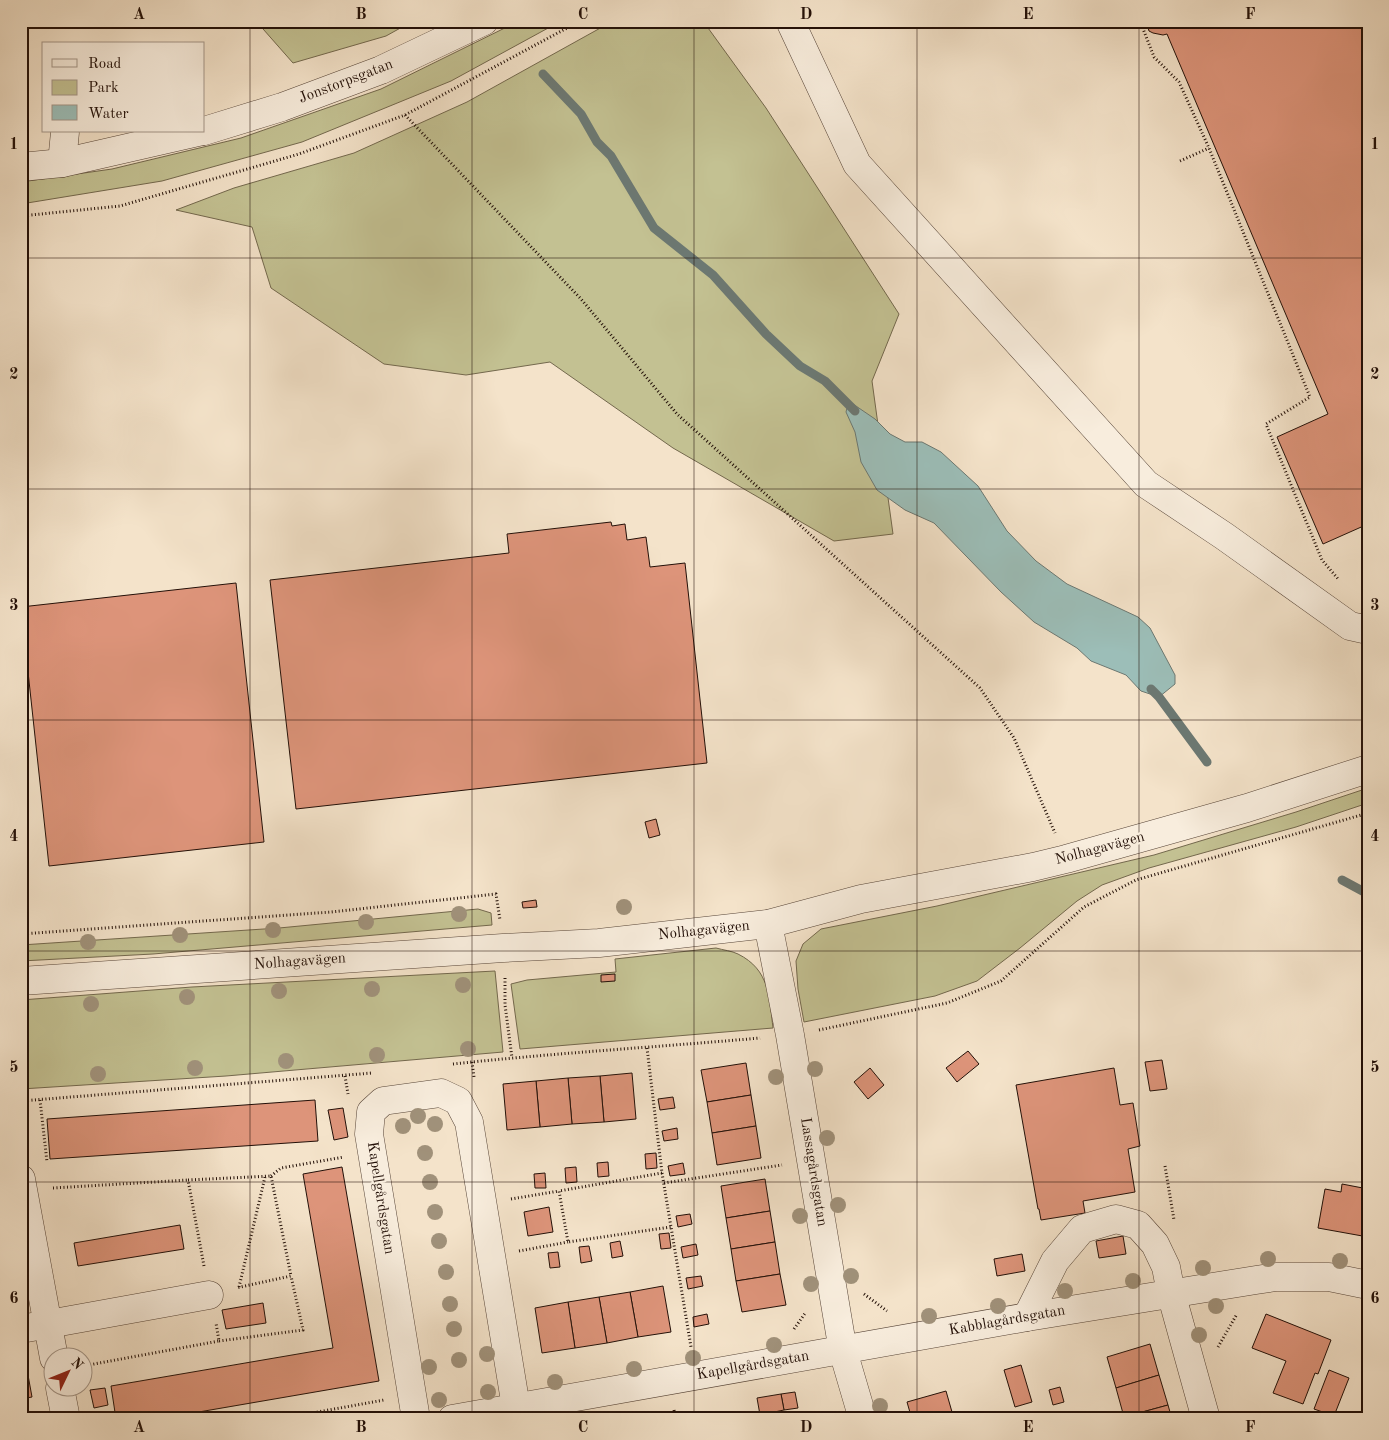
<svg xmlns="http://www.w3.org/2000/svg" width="1389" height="1440" font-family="'Old Standard TT',serif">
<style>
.green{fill:#c3c192;stroke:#73684d}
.water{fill:#9cbeb8;stroke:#6c7872}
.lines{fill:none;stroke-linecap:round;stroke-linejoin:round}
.stream{stroke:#6c7872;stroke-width:9}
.building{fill:#dd947a;stroke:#231008}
.minor-casing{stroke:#574538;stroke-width:29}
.path{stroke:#231008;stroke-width:3;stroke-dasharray:1 2.5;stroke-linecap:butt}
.minor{stroke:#f8eddd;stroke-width:28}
.tree{fill:#a0917a}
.grid{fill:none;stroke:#231008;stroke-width:1;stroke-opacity:0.55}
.labels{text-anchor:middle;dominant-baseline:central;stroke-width:4.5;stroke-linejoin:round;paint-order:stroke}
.street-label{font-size:15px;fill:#231008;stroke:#f8eddd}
.neatline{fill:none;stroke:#231008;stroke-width:2}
.grid-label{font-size:16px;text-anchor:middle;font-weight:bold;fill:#231008}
</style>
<rect width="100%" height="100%" fill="#f4e3ca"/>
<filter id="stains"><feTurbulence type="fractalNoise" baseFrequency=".004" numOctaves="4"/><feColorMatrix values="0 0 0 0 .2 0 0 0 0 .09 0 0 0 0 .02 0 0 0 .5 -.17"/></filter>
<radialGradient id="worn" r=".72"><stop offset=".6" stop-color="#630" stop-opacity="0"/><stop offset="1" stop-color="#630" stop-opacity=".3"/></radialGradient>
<g class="green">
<polygon points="256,21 413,21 386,36 293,63"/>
<polygon points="519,21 561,21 451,81 302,142 162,181 21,204 21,182 112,169 241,138 381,89"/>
<polygon points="613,21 703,21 766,108 899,314 872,381 893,534 834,541 673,448 550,362 466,375 384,364 271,288 252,227 176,210 234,188 354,153 467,102"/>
<polygon points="1368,788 1368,803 1296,827 1149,868 1102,885 1077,901 1020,948 977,981 935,996 804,1022 798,989 796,961 803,944 821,929 937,906 1154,855 1296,812"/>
<polygon points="478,909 491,913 492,925 153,954 21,961 21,945 279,928"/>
<path d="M716,948C723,950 732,951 738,954C770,970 769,997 773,1028L520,1049L511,984L527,980L616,972L615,959Z"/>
<polygon points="495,971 503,1052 226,1076 21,1089 21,1000 192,987"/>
</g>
<polygon class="water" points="848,404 853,404 875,419 890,434 905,442 922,442 941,452 978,486 1007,531 1036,561 1067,584 1138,617 1150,628 1175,675 1175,684 1159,697 1141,691 1126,675 1091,661 1077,648 1034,622 1001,592 934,523 905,510 877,490 861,462 855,432 846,412"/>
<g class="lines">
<g class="stream">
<polyline points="543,74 581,114 597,142 611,156 654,228 713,275 766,334 800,366 825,381 855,411"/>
<polyline points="1151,689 1159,697 1207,762"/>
<polyline points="1342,880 1368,894"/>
</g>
</g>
<g class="building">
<polygon points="1146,21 1368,21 1368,524 1323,544 1277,437 1328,414 1167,34 1163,35 1153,33 1149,31"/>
<polygon points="611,522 612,526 625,524 627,540 646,537 650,567 685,563 707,763 296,809 270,580 509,553 507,534"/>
<polygon points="236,583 264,842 49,866 21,607"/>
<polygon points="656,819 660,835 649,838 645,822"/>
<polygon points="536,900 537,907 523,908 522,902"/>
<polygon points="615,974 615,981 601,982 601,975"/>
<polygon points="968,1051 979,1064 957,1082 946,1068"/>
<polygon points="1162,1060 1167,1089 1150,1091 1145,1062"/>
<polygon points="746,1063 751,1095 707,1102 701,1070"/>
<polygon points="870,1068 884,1085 868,1099 854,1082"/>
<polygon points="1114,1068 1120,1105 1133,1103 1140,1146 1128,1149 1135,1192 1083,1201 1085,1213 1041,1220 1039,1209 1038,1209 1016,1085"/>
<polygon points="632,1073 636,1119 604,1122 600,1076"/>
<polygon points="600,1076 604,1122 572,1124 568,1078"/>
<polygon points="568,1078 572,1124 540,1127 536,1081"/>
<polygon points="536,1081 540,1127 507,1130 503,1084"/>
<polygon points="751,1095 756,1126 712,1133 707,1102"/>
<polygon points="673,1097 675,1108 660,1110 658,1099"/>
<polygon points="315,1100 318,1141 50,1159 47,1119"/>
<polygon points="343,1108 348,1137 334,1140 328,1110"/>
<polygon points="756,1126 761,1158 717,1165 712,1133"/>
<polygon points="677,1128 678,1139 664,1141 662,1131"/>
<polygon points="656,1153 657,1168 646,1169 645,1154"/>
<polygon points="608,1162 609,1176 598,1177 597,1163"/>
<polygon points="683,1163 685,1174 670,1176 668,1166"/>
<polygon points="342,1167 379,1381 158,1419 116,1419 111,1386 333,1348 303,1174"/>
<polygon points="576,1167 577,1182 566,1183 565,1168"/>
<polygon points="545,1173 546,1188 535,1188 534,1174"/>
<polygon points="765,1179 770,1211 726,1218 721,1186"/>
<polygon points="1342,1184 1368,1189 1368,1237 1318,1228 1325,1189 1341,1192"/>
<polygon points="549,1207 553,1232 528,1236 524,1212"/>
<polygon points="770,1211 775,1242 731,1249 726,1218"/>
<polygon points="690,1214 692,1224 678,1227 676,1216"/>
<polygon points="180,1225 184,1249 78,1266 74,1243"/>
<polygon points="669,1233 671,1248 661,1249 659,1234"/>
<polygon points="1123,1236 1126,1254 1099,1258 1096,1241"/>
<polygon points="620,1241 623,1256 612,1258 610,1243"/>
<polygon points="775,1242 780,1274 736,1281 731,1249"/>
<polygon points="696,1244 698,1255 683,1258 681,1247"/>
<polygon points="589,1246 592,1261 581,1263 579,1247"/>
<polygon points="558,1252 560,1267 550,1268 548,1253"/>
<polygon points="1022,1254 1025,1271 997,1276 994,1259"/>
<polygon points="780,1274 786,1305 742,1312 736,1281"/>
<polygon points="701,1276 703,1286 688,1289 686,1278"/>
<polygon points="663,1286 671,1332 638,1337 630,1292"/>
<polygon points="630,1292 638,1337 607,1343 599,1297"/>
<polygon points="599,1297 607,1343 575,1348 568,1302"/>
<polygon points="568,1302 575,1348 542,1353 535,1308"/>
<polygon points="263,1303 266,1323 226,1329 222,1310"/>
<polygon points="707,1314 709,1324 694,1327 693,1317"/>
<polygon points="1266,1314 1331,1340 1318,1374 1315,1373 1303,1404 1273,1393 1286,1361 1252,1348"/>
<polygon points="1150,1344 1159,1375 1116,1388 1107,1357"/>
<polygon points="1021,1365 1032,1402 1015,1407 1004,1370"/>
<polygon points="1329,1370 1349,1378 1334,1416 1314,1409"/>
<polygon points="28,1375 32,1397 21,1399 21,1376"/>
<polygon points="1159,1375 1168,1405 1124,1417 1116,1388"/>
<polygon points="1060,1387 1064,1402 1053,1405 1049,1390"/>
<polygon points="105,1388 108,1405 94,1408 90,1390"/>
<polygon points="946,1391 954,1419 906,1419 911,1416 907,1402"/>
<polygon points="795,1392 798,1408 784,1410 781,1394"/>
<polygon points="781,1394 784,1410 760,1415 757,1398"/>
<polygon points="1168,1405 1172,1419 1125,1419 1124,1417"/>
</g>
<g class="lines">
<g class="minor-casing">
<g id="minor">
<polyline points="790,21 857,164 1146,484 1224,536 1350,626 1368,630"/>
<polyline points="204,131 282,107 381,70 484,21"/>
<polyline points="62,163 65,132"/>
<polyline points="21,167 62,163 202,131"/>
<polyline points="768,924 790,1035 843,1351 863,1419"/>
<polyline points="21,981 503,948 599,943 768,924 861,899 1033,867 1066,859 1247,808 1368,769"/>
<polyline points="21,1179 54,1358"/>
<polyline points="1027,1317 1055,1261 1082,1229 1116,1219 1138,1225 1155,1244 1166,1267 1171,1293 1206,1419"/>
<polyline points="21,1329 209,1295"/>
<polyline points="60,1388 66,1419"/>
<polyline points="416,1419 369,1134 371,1112 383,1101 441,1093 458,1101 469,1122 518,1419"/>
<polyline points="452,1419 1027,1317 1256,1280 1276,1277 1329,1277 1368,1285"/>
</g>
</g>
<g class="path">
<polyline points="1140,21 1154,57 1179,82 1209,148 1310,397 1266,424 1322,560 1339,580"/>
<polyline points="405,115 581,299 677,414 980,688 1014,738 1055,833"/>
<polyline points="1180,161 1209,148"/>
<polyline points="21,216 120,206 299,154 405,115 580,21"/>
<polyline points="21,934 331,912 496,894 500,920"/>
<polyline points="505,978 505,1005 512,1058"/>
<polyline points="819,1030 947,1003 1001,981 1084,907 1136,880 1368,813"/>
<polyline points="647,1048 662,1173 691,1347"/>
<polyline points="472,1062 474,1077"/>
<path d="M453,1064C555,1053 658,1047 760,1038"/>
<polyline points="345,1076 348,1094"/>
<polyline points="40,1100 47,1162"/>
<polyline points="21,1101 372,1073"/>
<polyline points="1165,1166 1174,1220"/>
<polyline points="662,1173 559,1191 568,1242 671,1227"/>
<polyline points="271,1176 281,1168 344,1157"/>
<polyline points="664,1183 782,1165"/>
<polyline points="53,1188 188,1180"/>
<polyline points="511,1199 559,1191"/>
<polyline points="519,1251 568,1242"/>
<polyline points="204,1266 188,1180 271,1176 291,1276 236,1288"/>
<polyline points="239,1287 265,1177"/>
<polyline points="864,1294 887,1311"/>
<polyline points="794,1329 806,1312"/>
<polyline points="219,1341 303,1330 291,1276"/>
<polyline points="1218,1347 1237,1314"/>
<polyline points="83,1366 219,1341 216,1323"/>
<polyline points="674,1410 676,1419"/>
<polyline points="279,1419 384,1400"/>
</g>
<use href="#minor" class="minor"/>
</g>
<g class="tree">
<circle cx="624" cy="907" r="8"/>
<circle cx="459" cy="914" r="8"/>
<circle cx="366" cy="922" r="8"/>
<circle cx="273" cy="930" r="8"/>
<circle cx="180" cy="935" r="8"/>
<circle cx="88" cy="942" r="8"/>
<circle cx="463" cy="985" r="8"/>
<circle cx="372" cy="989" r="8"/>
<circle cx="279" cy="991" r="8"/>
<circle cx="187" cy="997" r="8"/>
<circle cx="91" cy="1004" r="8"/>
<circle cx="468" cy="1049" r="8"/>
<circle cx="377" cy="1055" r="8"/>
<circle cx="286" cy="1061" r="8"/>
<circle cx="195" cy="1068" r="8"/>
<circle cx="815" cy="1069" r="8"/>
<circle cx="98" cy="1074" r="8"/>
<circle cx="776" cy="1077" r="8"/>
<circle cx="418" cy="1116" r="8"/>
<circle cx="435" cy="1124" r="8"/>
<circle cx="403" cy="1126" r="8"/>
<circle cx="827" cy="1138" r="8"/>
<circle cx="425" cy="1153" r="8"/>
<circle cx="430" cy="1182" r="8"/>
<circle cx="838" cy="1205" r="8"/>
<circle cx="435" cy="1212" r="8"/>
<circle cx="800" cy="1216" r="8"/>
<circle cx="439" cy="1241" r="8"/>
<circle cx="1268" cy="1259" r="8"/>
<circle cx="1340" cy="1261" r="8"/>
<circle cx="1203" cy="1268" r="8"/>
<circle cx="446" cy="1272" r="8"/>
<circle cx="851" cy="1276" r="8"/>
<circle cx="1133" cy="1281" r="8"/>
<circle cx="811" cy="1284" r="8"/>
<circle cx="1065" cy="1291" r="8"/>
<circle cx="450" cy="1304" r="8"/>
<circle cx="998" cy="1306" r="8"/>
<circle cx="1216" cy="1306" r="8"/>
<circle cx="929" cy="1316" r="8"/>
<circle cx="454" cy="1329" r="8"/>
<circle cx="1199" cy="1335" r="8"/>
<circle cx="774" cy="1345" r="8"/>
<circle cx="487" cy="1354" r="8"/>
<circle cx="693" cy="1358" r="8"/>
<circle cx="459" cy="1360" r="8"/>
<circle cx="429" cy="1367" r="8"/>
<circle cx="634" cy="1369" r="8"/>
<circle cx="555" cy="1382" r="8"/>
<circle cx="488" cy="1392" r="8"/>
<circle cx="439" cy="1400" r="8"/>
<circle cx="880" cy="1406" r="8"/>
</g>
<path class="grid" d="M250,21V1419M472,21V1419M694,21V1419M917,21V1419M1139,21V1419M21,258H1368M21,489H1368M21,720H1368M21,951H1368M21,1182H1368"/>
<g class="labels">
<g class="street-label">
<text transform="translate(346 82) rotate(-21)">Jonstorpsgatan</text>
<text transform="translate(1100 849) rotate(-15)">Nolhagavägen</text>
<text transform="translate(704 931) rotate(-6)">Nolhagavägen</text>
<text transform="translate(300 962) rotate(-4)">Nolhagavägen</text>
<text transform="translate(813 1172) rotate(81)">Lassagårdsgatan</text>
<text transform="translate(380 1198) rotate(81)">Kapellgårdsgatan</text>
<text transform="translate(1007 1321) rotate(-10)">Kabblagårdsgatan</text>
<text transform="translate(753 1366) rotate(-10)">Kapellgårdsgatan</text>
</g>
</g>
<rect width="1389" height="1440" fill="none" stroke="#f4e3ca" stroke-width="55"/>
<rect x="42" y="42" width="162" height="90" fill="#f8eddd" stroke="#a39588"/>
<rect x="52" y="59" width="25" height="8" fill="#f8eddd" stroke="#a39588"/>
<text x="88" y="68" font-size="15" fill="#231008">Road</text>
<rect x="52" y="80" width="25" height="15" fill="#c3c192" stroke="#a39588"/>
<text x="88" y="92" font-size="15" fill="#231008">Park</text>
<rect x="52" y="105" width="25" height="15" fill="#9cbeb8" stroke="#a39588"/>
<text x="88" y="118" font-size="15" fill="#231008">Water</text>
<g transform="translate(68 1372) rotate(47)"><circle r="24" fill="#f8eddd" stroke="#a39588"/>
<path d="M0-4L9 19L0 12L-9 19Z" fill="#8f2418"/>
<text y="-8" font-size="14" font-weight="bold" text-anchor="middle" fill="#231008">N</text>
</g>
<rect x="28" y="28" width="1334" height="1384" class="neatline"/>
<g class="grid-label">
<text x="139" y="19">A</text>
<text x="361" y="19">B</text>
<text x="583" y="19">C</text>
<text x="806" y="19">D</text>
<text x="1028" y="19">E</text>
<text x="1250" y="19">F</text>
<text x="14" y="149">1</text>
<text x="1375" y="149">1</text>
<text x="14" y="379">2</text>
<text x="1375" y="379">2</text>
<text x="14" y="610">3</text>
<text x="1375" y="610">3</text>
<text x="14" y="841">4</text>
<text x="1375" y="841">4</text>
<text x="14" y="1072">5</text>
<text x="1375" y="1072">5</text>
<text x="14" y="1303">6</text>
<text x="1375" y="1303">6</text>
<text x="139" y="1432">A</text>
<text x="361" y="1432">B</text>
<text x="583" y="1432">C</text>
<text x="806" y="1432">D</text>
<text x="1028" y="1432">E</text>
<text x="1250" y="1432">F</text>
</g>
<rect width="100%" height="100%" filter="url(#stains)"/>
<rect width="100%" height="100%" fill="url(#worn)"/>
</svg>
